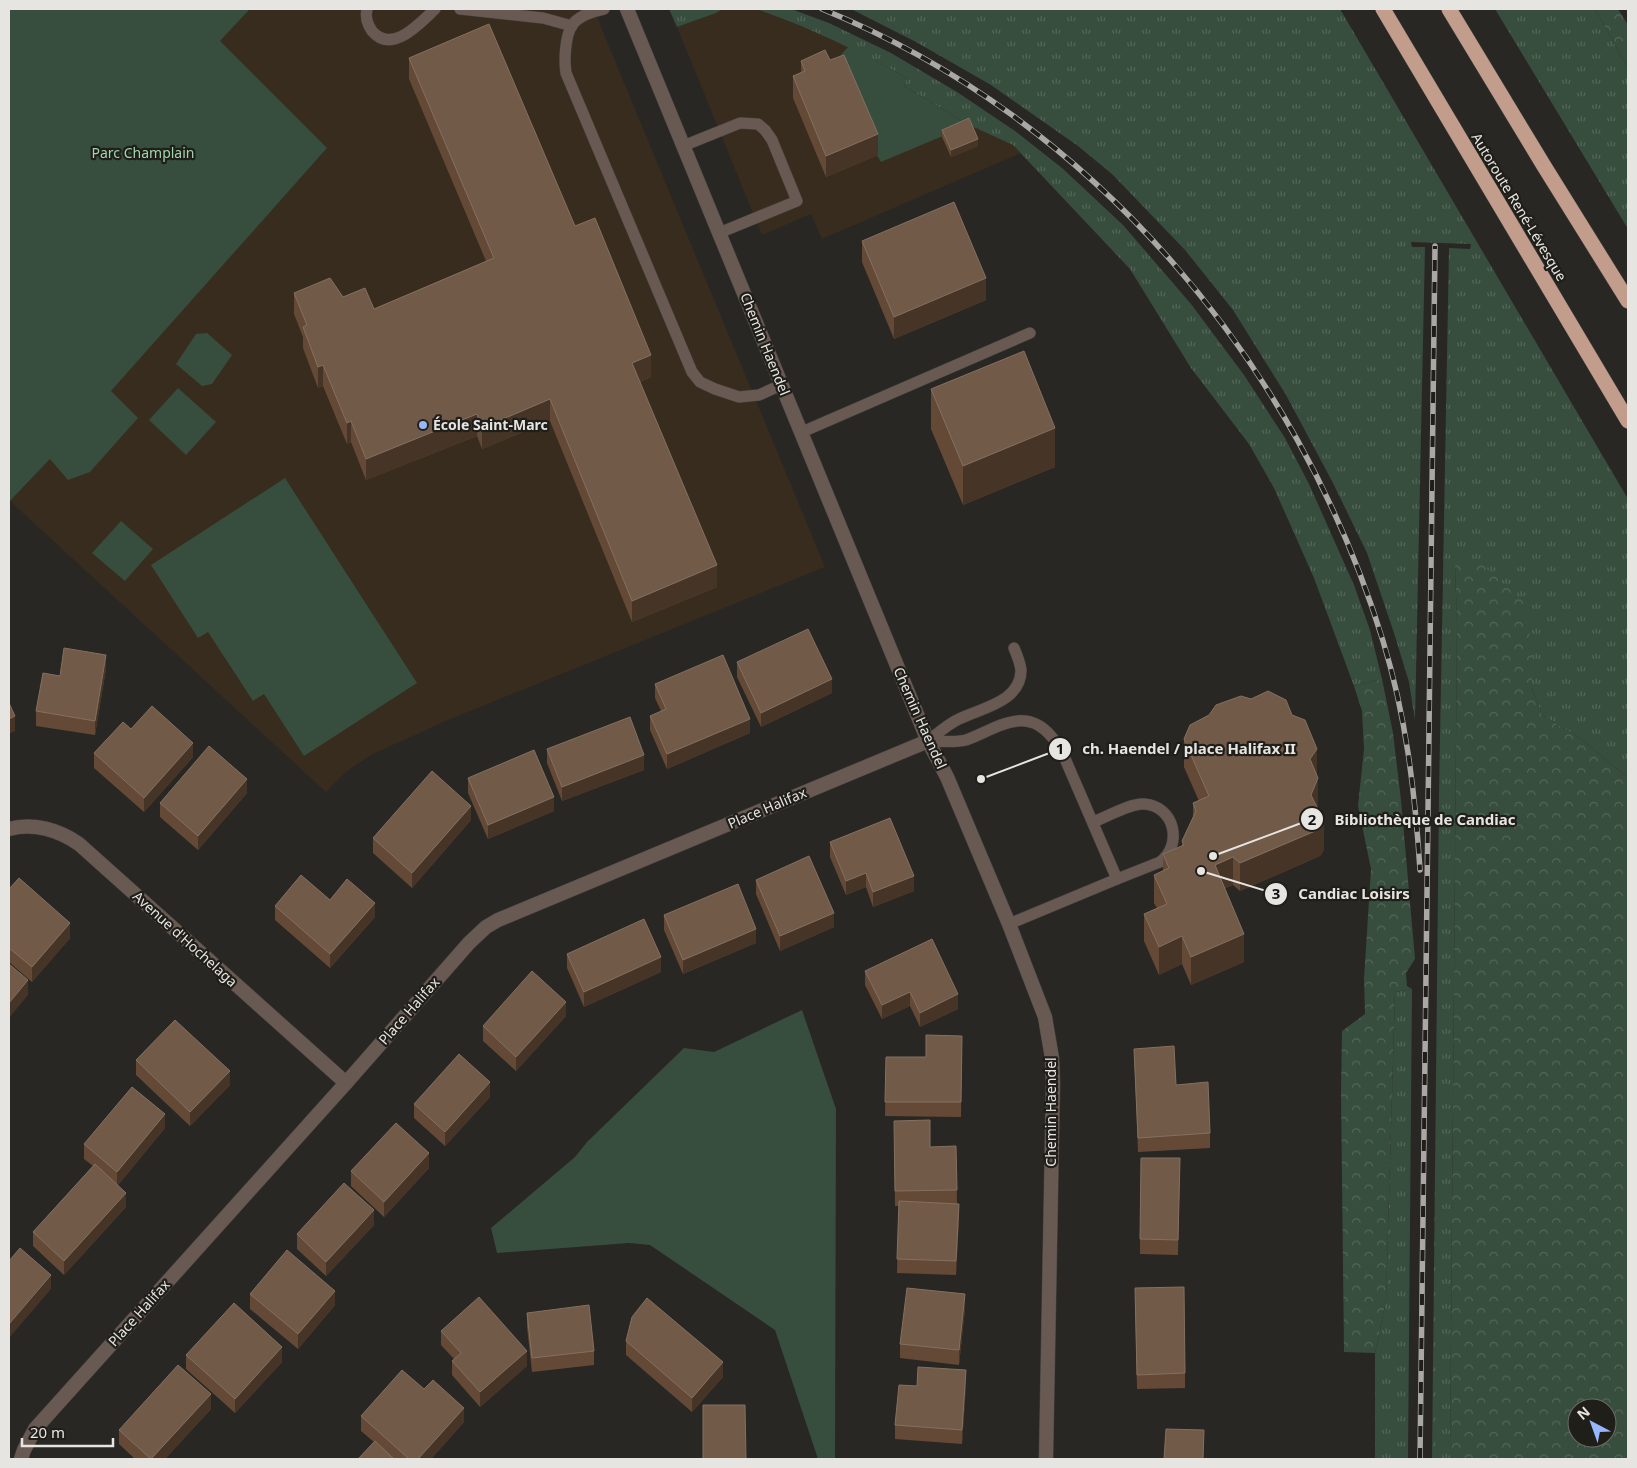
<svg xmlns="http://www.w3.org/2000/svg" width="1637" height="1468" viewBox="0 0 1637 1468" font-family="'Noto Sans',sans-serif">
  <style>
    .education { fill: #382c1e }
    .grass { fill: url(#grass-tufts) }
    .forest { fill: url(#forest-crowns); fill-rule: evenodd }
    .park { fill: #374d3d }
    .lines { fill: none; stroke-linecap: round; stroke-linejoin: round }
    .service-casing { stroke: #43423e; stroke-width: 12 }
    .minor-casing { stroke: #43423e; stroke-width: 15 }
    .motorway-casing { stroke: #43423e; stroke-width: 16 }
    .service { stroke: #685952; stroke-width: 11 }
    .minor { stroke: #685952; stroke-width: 14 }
    .motorway { stroke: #c29d8c; stroke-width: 15 }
    .rail-casing { stroke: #aaa8a5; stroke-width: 5.5 }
    .rail { stroke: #1f1e19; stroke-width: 4; stroke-dasharray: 11; stroke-linecap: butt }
    .wall { fill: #644a36 }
    .shaded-wall { fill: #463527 }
    .building { fill: #725a48; stroke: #847060 }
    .poi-dot { fill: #96b6fd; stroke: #1f1e19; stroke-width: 2 }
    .labels { text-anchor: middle; stroke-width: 4.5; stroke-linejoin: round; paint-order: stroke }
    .park-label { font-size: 14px; fill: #9ed6ae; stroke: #1f1e19 }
    .street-label { font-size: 14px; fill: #e6e5e2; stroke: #1f1e19 }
    .poi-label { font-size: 14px; font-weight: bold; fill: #e6e5e2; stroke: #1f1e19; text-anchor: start }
    .leader { fill: none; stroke: #e6e5e2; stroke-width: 2 }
    .callout-dot { fill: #e6e5e2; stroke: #1f1e19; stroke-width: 2 }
    .mark-label { font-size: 15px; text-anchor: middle; font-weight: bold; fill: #111 }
    .callout-label { font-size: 15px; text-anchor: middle; font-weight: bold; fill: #e6e5e2; stroke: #1f1e19; stroke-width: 4.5; stroke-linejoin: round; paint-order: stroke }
  </style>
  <defs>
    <pattern id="grass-tufts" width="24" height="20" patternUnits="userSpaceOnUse" patternTransform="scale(1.25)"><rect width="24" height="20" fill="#374d3d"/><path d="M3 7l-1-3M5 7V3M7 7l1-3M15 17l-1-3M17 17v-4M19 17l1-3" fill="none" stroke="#546659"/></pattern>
    <pattern id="forest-crowns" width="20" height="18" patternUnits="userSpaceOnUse" patternTransform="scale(1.25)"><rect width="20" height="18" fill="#374d3d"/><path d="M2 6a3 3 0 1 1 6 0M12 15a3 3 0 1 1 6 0" fill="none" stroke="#546659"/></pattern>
  </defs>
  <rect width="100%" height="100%" fill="#292723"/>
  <g class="education">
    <path d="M250,9H595L603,32L825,567L448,720L373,754L348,770L326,792L10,501L50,459L327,148L220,41Z"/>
    <path d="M722,9H756L791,20L849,46L969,125L1013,145L1021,153L822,239L811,214L762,235L677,27L716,13Z"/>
  </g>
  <g class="grass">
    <path d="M669,9H722L716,13L677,27Z"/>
    <path d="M756,9H791L829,23L891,53L957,92L1015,131L1062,168L1123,225L1191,304L1244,375L1285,438L1309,484L1354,585L1370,630L1382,679L1354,686L1314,578L1274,488L1249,444L1191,368L1130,269L1013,145L969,125L904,86L907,78C858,51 809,27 756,9Z"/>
    <path d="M851,9H1340L1628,499V778L1581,739L1542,715L1532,688V649L1455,566L1457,623L1450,1459H1432L1439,793L1449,248L1470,249L1471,244L1411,242L1412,247H1425L1415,720L1409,682L1394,633L1367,553L1333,483L1286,395L1233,310L1185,250L1112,174L1078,146L991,85L916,42Z"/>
    <path d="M1495,9H1595L1628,68V229Z"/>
    <path d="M1412,989L1408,1459H1375V1353L1386,1301L1395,992Z"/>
  </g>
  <g class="forest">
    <path d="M1595,9H1618L1628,25V68Z"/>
    <path d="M1455,565H1483L1525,603L1532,649V688L1542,715L1581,739L1628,778V1459H1450L1457,623ZM1577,1408H1607V1438H1577Z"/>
    <path d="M1382,679L1393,733L1401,800L1415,959L1406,973L1407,986L1412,989L1395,992L1386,1301L1375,1353L1344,1352L1341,1093L1342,1031L1365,1014L1364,979L1371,869L1358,806L1364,749L1362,711L1354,686Z"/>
  </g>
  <g class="park">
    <path d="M9,9H250L220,41L327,148L111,391L138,418L90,472L68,480L50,459L9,502Z"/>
    <path d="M849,46L907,78L904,86L969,125L881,162L825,72Z"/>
    <path d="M207,333L232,355L212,384L202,386L176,364L196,334Z"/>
    <path d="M178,388L216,422L186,455L149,420Z"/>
    <path d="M285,478L417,683L304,756L264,694L253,701L208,632L198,638L151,565Z"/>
    <path d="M121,521L153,549L125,581L92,553Z"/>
    <path d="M802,1010L836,1109L835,1459H818L775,1330L650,1245L629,1243L497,1253L491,1228L575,1157L587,1142L684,1048L714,1052Z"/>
  </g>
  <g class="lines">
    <defs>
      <g id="service">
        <path d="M367,9C365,17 367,24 372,31C392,55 420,23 435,9"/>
        <path d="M460,9L543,18L572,26"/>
        <path d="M604,9C594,11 579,16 572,25C565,37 564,60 566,73L692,372L700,382L715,389L739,397L759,395L781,385"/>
        <path d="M683,146L740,123L758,124L765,130L772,140L797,201L719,233"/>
        <path d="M802,432L1030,333"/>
        <path d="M928,741C939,741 955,743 966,740C978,736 990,729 1001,725C1032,713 1049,728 1063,754L1117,879L1009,924"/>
        <path d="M928,741C937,734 948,724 959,719C981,708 1021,702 1021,670C1020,662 1017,655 1014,648"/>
        <path d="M1093,822C1107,817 1130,803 1144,804C1175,806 1183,845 1160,862L1117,879"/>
      </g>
      <g id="minor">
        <path d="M627,9L928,741L947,777L1009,924L1045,1017L1052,1058L1053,1083L1046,1459"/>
        <path d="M9,829C33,822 59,830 79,844L346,1083"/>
        <path d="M21,1459L24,1450L35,1429L346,1083L469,943L486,927L498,920L928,741"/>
      </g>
      <g id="motorway">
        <path d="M1383,9L1628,421"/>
        <path d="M1449,9L1544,166L1628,301"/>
      </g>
    </defs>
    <use href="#service" class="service-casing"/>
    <use href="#minor" class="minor-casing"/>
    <use href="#motorway" class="motorway-casing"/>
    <use href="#service" class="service"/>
    <use href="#minor" class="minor"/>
    <use href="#motorway" class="motorway"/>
    <defs>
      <g id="rail">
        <path d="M822,9C1093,119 1298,363 1383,641C1406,716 1415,792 1420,870"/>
        <path d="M1420,1459L1435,246"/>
      </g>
    </defs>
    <use href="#rail" class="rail-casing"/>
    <use href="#rail" class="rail"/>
  </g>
  <g class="wall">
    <path d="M409,58L575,226L651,377L640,382L717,587L632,622L550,421L482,449L477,436L366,480L351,442L347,444L323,386L318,388L303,348V337L294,314V293L343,297L374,309L486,261L409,79Z"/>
    <path d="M830,60L878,155L826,177L793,98V76L801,73V61Z"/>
    <path d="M942,130L978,146L951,157L942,137Z"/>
    <path d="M862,241L986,300L894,339L862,262Z"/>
    <path d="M931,389L1055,467L963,505L931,429Z"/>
    <path d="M737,662L832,693L761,727L737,677Z"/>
    <path d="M106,669L95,735L36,726V711L60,676Z"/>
    <path d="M655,684L750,733L667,769L650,730V716L661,711L655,698Z"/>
    <path d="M131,729L193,757L144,812L94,768V753Z"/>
    <path d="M1184,739L1317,776L1318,806L1317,808L1324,850L1320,856L1240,891L1233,885L1225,888L1244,962L1191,985L1182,964L1159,975L1144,941V914L1157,908L1154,903V875L1163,871V854L1182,846V841L1193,818V803L1199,801L1184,767Z"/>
    <path d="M547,749L644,770L562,801L547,763Z"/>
    <path d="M468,778L554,811L488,839L468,793Z"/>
    <path d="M247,793L198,850L160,817V803Z"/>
    <path d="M471,820L412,888L373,853V838Z"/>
    <path d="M830,842L914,891L873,907L866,887L846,895L830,857Z"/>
    <path d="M756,880L834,927L780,951L756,894Z"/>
    <path d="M9,889L70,938L32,982L9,962Z"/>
    <path d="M275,906L375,917L330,968L275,920Z"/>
    <path d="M664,915L756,943L683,974L664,930Z"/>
    <path d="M567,954L661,972L584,1007L567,968Z"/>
    <path d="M865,971L958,1009L920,1027L910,1006L882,1019L865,985Z"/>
    <path d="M566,1016L516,1071L483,1041V1026Z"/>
    <path d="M962,1036L961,1117L885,1116L886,1057H926Z"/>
    <path d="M1134,1049L1176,1085L1210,1133V1148L1138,1152Z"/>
    <path d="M136,1060L230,1085L190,1126L136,1075Z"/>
    <path d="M490,1097L445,1146L414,1118V1104Z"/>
    <path d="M165,1128L118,1185L126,1207L64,1275L33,1246V1232L93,1166L84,1159V1144Z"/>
    <path d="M894,1136L930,1147L956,1146L957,1203L959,1218L956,1275L897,1273L899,1206H895Z"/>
    <path d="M1180,1158L1178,1255L1140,1254V1239Z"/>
    <path d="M429,1168L384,1217L351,1186V1171Z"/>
    <path d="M374,1225L326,1276L297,1249V1234Z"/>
    <path d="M250,1294L335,1305L298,1349L250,1309Z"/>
    <path d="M1135,1302L1185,1373V1388L1137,1389Z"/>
    <path d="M965,1309L959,1365L900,1358V1344Z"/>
    <path d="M527,1313L594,1351V1365L532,1372L527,1327Z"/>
    <path d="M441,1331L527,1366L480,1407L452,1375V1361L454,1359L441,1345Z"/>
    <path d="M626,1341L723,1377L692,1412L626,1355Z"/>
    <path d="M186,1355L282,1362L235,1413L186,1369Z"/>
    <path d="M966,1385L962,1444L895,1439V1425L917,1386Z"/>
    <path d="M424,1389L464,1422L431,1459H358L374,1442L361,1431V1416Z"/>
    <path d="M211,1409L165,1459H135L119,1444V1430Z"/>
  </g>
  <g class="shaded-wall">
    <path d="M878,134V155L826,177V156Z"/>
    <path d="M978,139V146L951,157V150Z"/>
    <path d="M986,278V300L894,339V317Z"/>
    <path d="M651,355V377L632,385V363Z"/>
    <path d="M323,365V386L318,388V367Z"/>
    <path d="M550,399V421L482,449V428Z"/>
    <path d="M477,414V436L366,480V459Z"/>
    <path d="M351,421V442L347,444V423Z"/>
    <path d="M1055,428V467L963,505V466Z"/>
    <path d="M717,565V587L632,622V601Z"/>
    <path d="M106,655V669L95,735V721Z"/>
    <path d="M832,679V693L761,727V713Z"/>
    <path d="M15,716V731L9,734V719Z"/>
    <path d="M750,719V733L667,769V754Z"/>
    <path d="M193,743V757L144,812V798Z"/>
    <path d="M1317,749V777L1310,759Z"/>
    <path d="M644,755V770L562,801V787Z"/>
    <path d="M1318,778V806L1311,823V795Z"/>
    <path d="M247,779V793L198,850V836Z"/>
    <path d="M554,797V811L488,839V825Z"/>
    <path d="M471,806V820L412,888V873Z"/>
    <path d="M1324,822V850L1320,856L1240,891V863Z"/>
    <path d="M1233,857V885L1215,893V865Z"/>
    <path d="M866,873V887L846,895V881Z"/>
    <path d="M914,876V891L873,907V892Z"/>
    <path d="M375,903V917L330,968V954Z"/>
    <path d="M834,913V927L780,951V936Z"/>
    <path d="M70,923V938L32,982V967Z"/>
    <path d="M756,929V943L683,974V960Z"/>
    <path d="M1244,934V962L1191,985V957Z"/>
    <path d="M1182,936V964L1159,975V947Z"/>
    <path d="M661,957V972L584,1007V992Z"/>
    <path d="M28,980V995L9,1018V1003Z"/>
    <path d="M910,992V1006L882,1019V1005Z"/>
    <path d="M958,994V1009L920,1027V1013Z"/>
    <path d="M566,1002V1016L516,1071V1057Z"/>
    <path d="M230,1071V1085L190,1126V1112Z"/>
    <path d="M490,1082V1097L445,1146V1132Z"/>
    <path d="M165,1114V1128L117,1186V1172Z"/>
    <path d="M429,1153V1168L384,1217V1202Z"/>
    <path d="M126,1193V1207L64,1275V1261Z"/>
    <path d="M959,1204V1218L956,1275V1261Z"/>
    <path d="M374,1210V1225L326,1276V1262Z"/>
    <path d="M51,1275V1289L9,1338V1324Z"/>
    <path d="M335,1291V1305L298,1349V1334Z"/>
    <path d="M965,1294V1309L959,1365V1350Z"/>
    <path d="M282,1347V1362L235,1413V1399Z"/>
    <path d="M527,1351V1366L480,1407V1392Z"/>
    <path d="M723,1362V1377L692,1412V1398Z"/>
    <path d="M966,1370V1385L962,1444V1430Z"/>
    <path d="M211,1394V1409L165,1459H151Z"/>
    <path d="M464,1408V1422L431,1459H418Z"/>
  </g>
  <g class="building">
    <path d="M489,24L575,226L595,218L651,355L632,363L717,565L632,601L550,399L482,428L477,414L366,459L351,421L347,423L323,365L318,367L303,327L307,325L294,293L330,278L343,297L365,288L374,309L494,258L409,58Z"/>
    <path d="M825,50L830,60L844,55L878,134L826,156L793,76L805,71L801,61Z"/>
    <path d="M969,118L978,139L951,150L942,130Z"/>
    <path d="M954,202L986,278L894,317L862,241Z"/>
    <path d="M1024,351L1055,428L963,466L931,389Z"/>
    <path d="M808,629L832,679L761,713L737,662Z"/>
    <path d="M64,648L106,655L95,721L36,711L43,673L60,676Z"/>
    <path d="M723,655L750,719L667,754L650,716L666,709L655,684Z"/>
    <path d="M1268,691L1286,700L1292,715L1305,720L1317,749L1310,759L1318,778L1311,795L1324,822L1320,829L1240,863L1233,857L1215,865L1244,934L1191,957L1182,936L1159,947L1144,914L1167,904L1154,875L1169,868L1163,854L1184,845L1182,841L1196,811L1193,803L1209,796L1184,739L1190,725L1209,715L1216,705L1241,696L1251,699Z"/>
    <path d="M9,703L15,716L9,719Z"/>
    <path d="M152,706L193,743L144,798L94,753L123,722L131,729Z"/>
    <path d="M630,717L644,755L562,787L547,749Z"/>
    <path d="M209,746L247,779L198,836L160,803Z"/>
    <path d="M534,750L554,797L488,825L468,778Z"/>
    <path d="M432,771L471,806L412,873L373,838Z"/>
    <path d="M890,818L914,876L873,892L866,873L846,881L830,842Z"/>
    <path d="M809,856L834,913L780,936L756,880Z"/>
    <path d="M301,875L330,900L347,879L375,903L330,954L275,906Z"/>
    <path d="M19,878L70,923L32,967L9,948V889Z"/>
    <path d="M738,884L756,929L683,960L664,915Z"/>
    <path d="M644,919L661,957L584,992L567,954Z"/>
    <path d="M932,939L958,994L920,1013L910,992L882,1005L865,971Z"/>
    <path d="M9,964L28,980L9,1003Z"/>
    <path d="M532,971L566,1002L516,1057L483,1026Z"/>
    <path d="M175,1020L230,1071L190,1112L136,1060Z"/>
    <path d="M926,1035L962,1036L961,1102H885L886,1057H926Z"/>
    <path d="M1174,1046L1176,1085L1208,1082L1210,1133L1138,1138L1134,1049Z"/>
    <path d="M459,1054L490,1082L445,1132L414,1104Z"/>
    <path d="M132,1087L165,1114L117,1172L84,1144Z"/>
    <path d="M930,1120V1147L956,1146L957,1190L895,1191L894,1121Z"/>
    <path d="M396,1123L429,1153L384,1202L351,1171Z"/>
    <path d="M1141,1158H1180L1178,1240L1140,1239Z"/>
    <path d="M95,1164L126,1193L64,1261L33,1232Z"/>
    <path d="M344,1183L374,1210L326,1262L297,1234Z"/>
    <path d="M899,1201L959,1204L956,1261L897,1259Z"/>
    <path d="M20,1248L51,1275L9,1324V1261Z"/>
    <path d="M287,1250L335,1291L298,1334L250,1294Z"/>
    <path d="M1184,1287L1185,1373L1137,1375L1135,1288Z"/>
    <path d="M907,1288L965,1294L959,1350L900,1344Z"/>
    <path d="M479,1297L527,1351L480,1392L452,1361L461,1353L441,1331Z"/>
    <path d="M647,1298L723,1362L692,1398L626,1341L632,1317Z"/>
    <path d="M234,1303L282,1347L235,1399L186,1355Z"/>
    <path d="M589,1305L594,1351L532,1358L527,1313Z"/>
    <path d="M178,1365L211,1394L151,1459L119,1430Z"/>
    <path d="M918,1367L966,1370L962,1430L895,1425L899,1385L917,1386Z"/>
    <path d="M402,1370L424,1389L433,1380L464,1408L418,1459H409L361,1416Z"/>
    <path d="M703,1405H745L746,1459H703Z"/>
    <path d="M1166,1429L1204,1430L1203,1459H1164Z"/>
    <path d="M375,1441L394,1459H358Z"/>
  </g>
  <circle class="poi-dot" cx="423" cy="425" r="5"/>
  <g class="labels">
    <g class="park-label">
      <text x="143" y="158">Parc Champlain</text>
    </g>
    <g class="street-label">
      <text transform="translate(1519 207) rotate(59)" y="5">Autoroute René-Lévesque</text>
      <text transform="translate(765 344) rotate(68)" y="5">Chemin Haendel</text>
      <text transform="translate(920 718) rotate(66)" y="5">Chemin Haendel</text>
      <text transform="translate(767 808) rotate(-23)" y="5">Place Halifax</text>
      <text transform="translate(185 939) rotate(42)" y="5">Avenue d'Hochelaga</text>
      <text transform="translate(409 1011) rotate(-49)" y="5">Place Halifax</text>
      <text transform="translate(1051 1112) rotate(-90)" y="5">Chemin Haendel</text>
      <text transform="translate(139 1313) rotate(-48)" y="5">Place Halifax</text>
    </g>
    <g class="poi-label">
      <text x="433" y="430">École Saint-Marc</text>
    </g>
  </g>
  <path class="leader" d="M981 779L1060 749M1213 856L1312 819M1201 871L1276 894"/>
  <g class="callout-dot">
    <circle cx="981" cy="779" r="5"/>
    <circle cx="1213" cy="856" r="5"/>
    <circle cx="1201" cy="871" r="5"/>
    <circle cx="1060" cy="749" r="12"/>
    <circle cx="1312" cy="819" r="12"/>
    <circle cx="1276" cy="894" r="12"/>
  </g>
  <g class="mark-label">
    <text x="1060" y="754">1</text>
    <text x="1312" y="825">2</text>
    <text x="1276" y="899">3</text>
  </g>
  <g class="callout-label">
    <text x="1189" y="754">ch. Haendel / place Halifax II</text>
    <text x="1425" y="825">Bibliothèque de Candiac</text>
    <text x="1354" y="899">Candiac Loisirs</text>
  </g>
  <rect width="1637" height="1468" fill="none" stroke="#e6e5e2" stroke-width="20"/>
  <g transform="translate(1592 1423) rotate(319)"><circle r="24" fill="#1f1e19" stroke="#6f6e69"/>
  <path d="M0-4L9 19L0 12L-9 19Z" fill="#96b6fd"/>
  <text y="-8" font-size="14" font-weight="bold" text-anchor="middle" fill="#e6e5e2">N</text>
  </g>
  <path d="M22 1438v8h91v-8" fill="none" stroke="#e6e5e2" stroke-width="2.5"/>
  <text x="30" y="1438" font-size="15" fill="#e6e5e2" stroke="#1f1e19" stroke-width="4" paint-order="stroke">20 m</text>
</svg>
